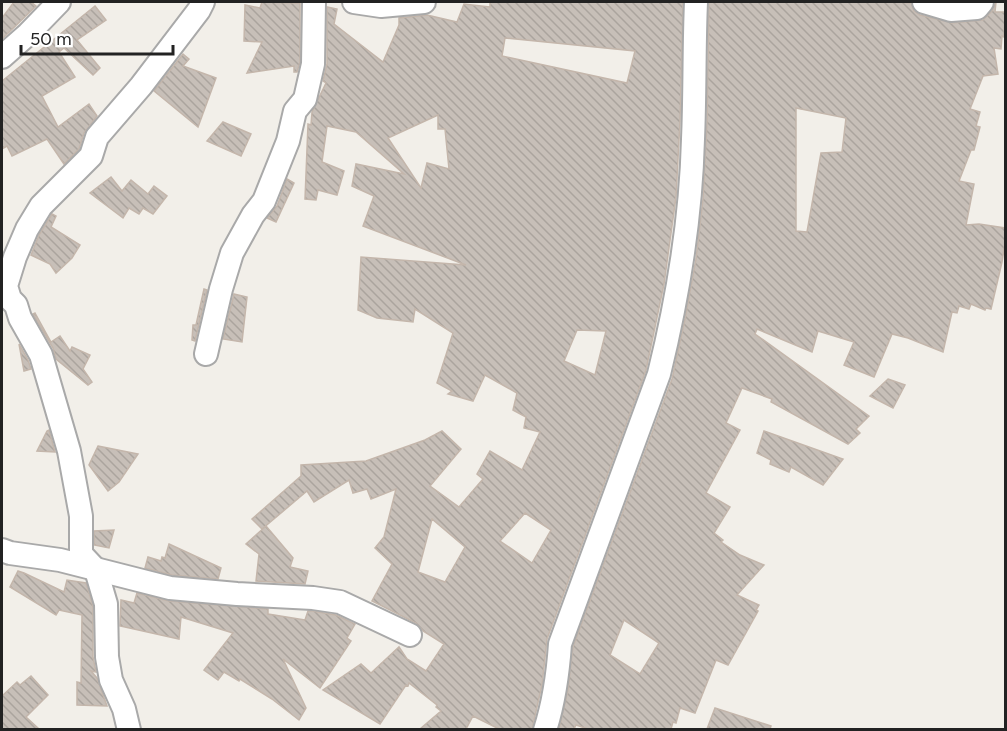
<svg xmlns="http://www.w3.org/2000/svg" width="1007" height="731" viewBox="0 0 1007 731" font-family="Figtree,sans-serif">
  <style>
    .building { fill: url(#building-back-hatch); stroke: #c4b6ab; stroke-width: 1.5; fill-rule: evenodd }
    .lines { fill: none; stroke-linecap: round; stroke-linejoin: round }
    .street-casing { stroke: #a9a9a9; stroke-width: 26 }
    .street { stroke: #fff; stroke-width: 22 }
  </style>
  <defs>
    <pattern id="building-back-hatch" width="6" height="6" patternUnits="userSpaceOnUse" patternTransform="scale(1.5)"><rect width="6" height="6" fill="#c7bfb8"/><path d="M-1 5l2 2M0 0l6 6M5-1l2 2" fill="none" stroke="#aba49e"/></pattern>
  </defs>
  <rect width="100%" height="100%" fill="#f2efe9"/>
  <g class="building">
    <path d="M14,2H31L36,6L2,39V18Z"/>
    <path d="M262,2L300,3V62L297,72H294V66L247,73L262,42L244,41L245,5L260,8Z"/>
    <path d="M490,2H683L680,121L676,197L664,284L646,370L547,639L542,685L532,729H499L473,716L466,729H420L441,711L436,707L437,705L409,683L408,686L406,685L380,724L323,690L361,664L371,673L399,647L407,659L426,671L444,644L423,631L416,623L372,601L392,564L375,548L384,537L396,489L371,499L367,489L353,493L349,480L314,502L307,491L262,529L252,519L301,476V465L366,461L425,440L442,431L461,449L430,486L459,507L483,479L477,474L490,451L522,470L540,432L524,428L526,417L513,410L517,393L485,375L473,401L448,394L452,391L437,383L453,333L415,309L413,322L377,318L358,310L361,257L466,265L363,226L374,196L352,186L356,164L404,174L356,132L327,126L322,162L344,171L337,195L318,190L316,200L305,199L308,124L311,125L312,112L326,83L323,81L327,64V7L337,9L334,24L383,62L399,25V18L427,15L457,22L464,4L490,7ZM505,38L635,51L627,83L502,56ZM438,115V129H445L449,169L427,163L421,188L388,138ZM577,330L606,331L595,375L564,361ZM525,513L551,530L532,563L500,541ZM432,519L465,547L445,582L418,572Z"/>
    <path d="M709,2H899L911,3L914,11L920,15L952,23L983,20L992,11L996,2L995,12H1005L1004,37L1002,36L1001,49L994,48L998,74L983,76L970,109L980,112L976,126L980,127L974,150H971L959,181L974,184L966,225L979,224L1005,228V243L1002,262L991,309L986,308L985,310L971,304L969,309L959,306L957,313L952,312L943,352L908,338L892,334L874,377L844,365L854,342L818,331L812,352L757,329L755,334L869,416L856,429L860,433L848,444L771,402L772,399L742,388L726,423L740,430L706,493L730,507L714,533L723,540L721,542L740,555L764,565L737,595L759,605L756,610L758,611L728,665L716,660L695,713L680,708L676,723L673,722L671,729H588L576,725L574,729H559L568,690L573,647L672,379L685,319L696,259L703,199L707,122ZM796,108L846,118L842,152L821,153L807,232L796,231ZM624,620L659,643L640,674L610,655Z"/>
    <path d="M95,6L106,20L77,40L100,68L93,75L64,48L59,52L75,77L42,96L58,127L89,104L97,116L84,133L79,149L64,164L47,139L12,156L7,146L2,149V81Z"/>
    <path d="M183,54L189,59L183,66L216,78L198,127L154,91Z"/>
    <path d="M223,122L251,134L241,156L207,141Z"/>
    <path d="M111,177L122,191L131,180L148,194L154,186L167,196L153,214L143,208L139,214L129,208L123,218L90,193Z"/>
    <path d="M287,179L294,183L276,222L267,218L277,206Z"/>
    <path d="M52,214L56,216L51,227L80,245L72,258L56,273L50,264L31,255L39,235Z"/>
    <path d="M204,289L207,290L195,341L192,340L193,325H196Z"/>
    <path d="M234,294L247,297L242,342L223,339Z"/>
    <path d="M35,313L51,342L60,336L70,351L72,347L90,355L83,369L92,382L88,385L56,359L53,348L33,314Z"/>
    <path d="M19,344L28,360L31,369L24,371Z"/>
    <path d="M888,379L905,385L893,408L870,396Z"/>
    <path d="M49,430L55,452L37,451L47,431Z"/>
    <path d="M764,431L843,459L823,485L791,467L789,472L770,464L771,460L757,453Z"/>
    <path d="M98,446L138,454L119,482L108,491L89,465Z"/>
    <path d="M266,526L293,558L290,567L308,571L305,584L256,581L259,554L246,544Z"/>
    <path d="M114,530L109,548L94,545V531Z"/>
    <path d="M169,544L221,568L218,579L172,575L145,568L148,557L161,561L162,557L165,558Z"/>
    <path d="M18,571L24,573L64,592L67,580L86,583L93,606V657L96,672L91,671L97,678L107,706L77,705V682L81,683L82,615L59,610L56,615L10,587Z"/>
    <path d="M137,593L169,601L268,609V614L305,620L308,611H312L336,615L355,624L347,638L351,641L320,688L283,659L306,708L299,720L272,699L240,679L239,681L224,672L218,680L204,670L233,633L181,617L179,639L120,626L121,600L134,603Z"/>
    <path d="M31,676L48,695L26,717L39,729H2V696L17,682L20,685Z"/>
    <path d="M715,708L771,726L770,729H707Z"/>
  </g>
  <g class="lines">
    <defs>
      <g id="street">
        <path d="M354,2L381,6L424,2"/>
        <path d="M924,2L951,10L977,8L982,2"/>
        <path d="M2,57L28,34L59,2"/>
        <path d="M206,354L221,289L232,253L253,215L264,201L288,141L295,111L305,99L313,64L314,2"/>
        <path d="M2,550L10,553L60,560L170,588L237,594L313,598L340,602L410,635"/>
        <path d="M129,730L124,709L111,680L107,657L106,604L96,570L81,554V516L69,451L41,355L20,318L16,305L10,299L6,286L15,257L27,229L41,206L91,156L97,137L141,86L199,10L203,2"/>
        <path d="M545,730C554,702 558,673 560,644L659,374C678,297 691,218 693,139C695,93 694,47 696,2"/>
      </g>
    </defs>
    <use href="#street" class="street-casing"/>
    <use href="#street" class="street"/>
  </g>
  <rect width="1007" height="731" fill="none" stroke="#222222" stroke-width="6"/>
  <path d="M21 45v9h152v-9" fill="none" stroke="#222222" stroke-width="3"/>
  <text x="30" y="45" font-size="18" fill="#222222" stroke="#ffffff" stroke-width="4.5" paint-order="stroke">50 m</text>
</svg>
